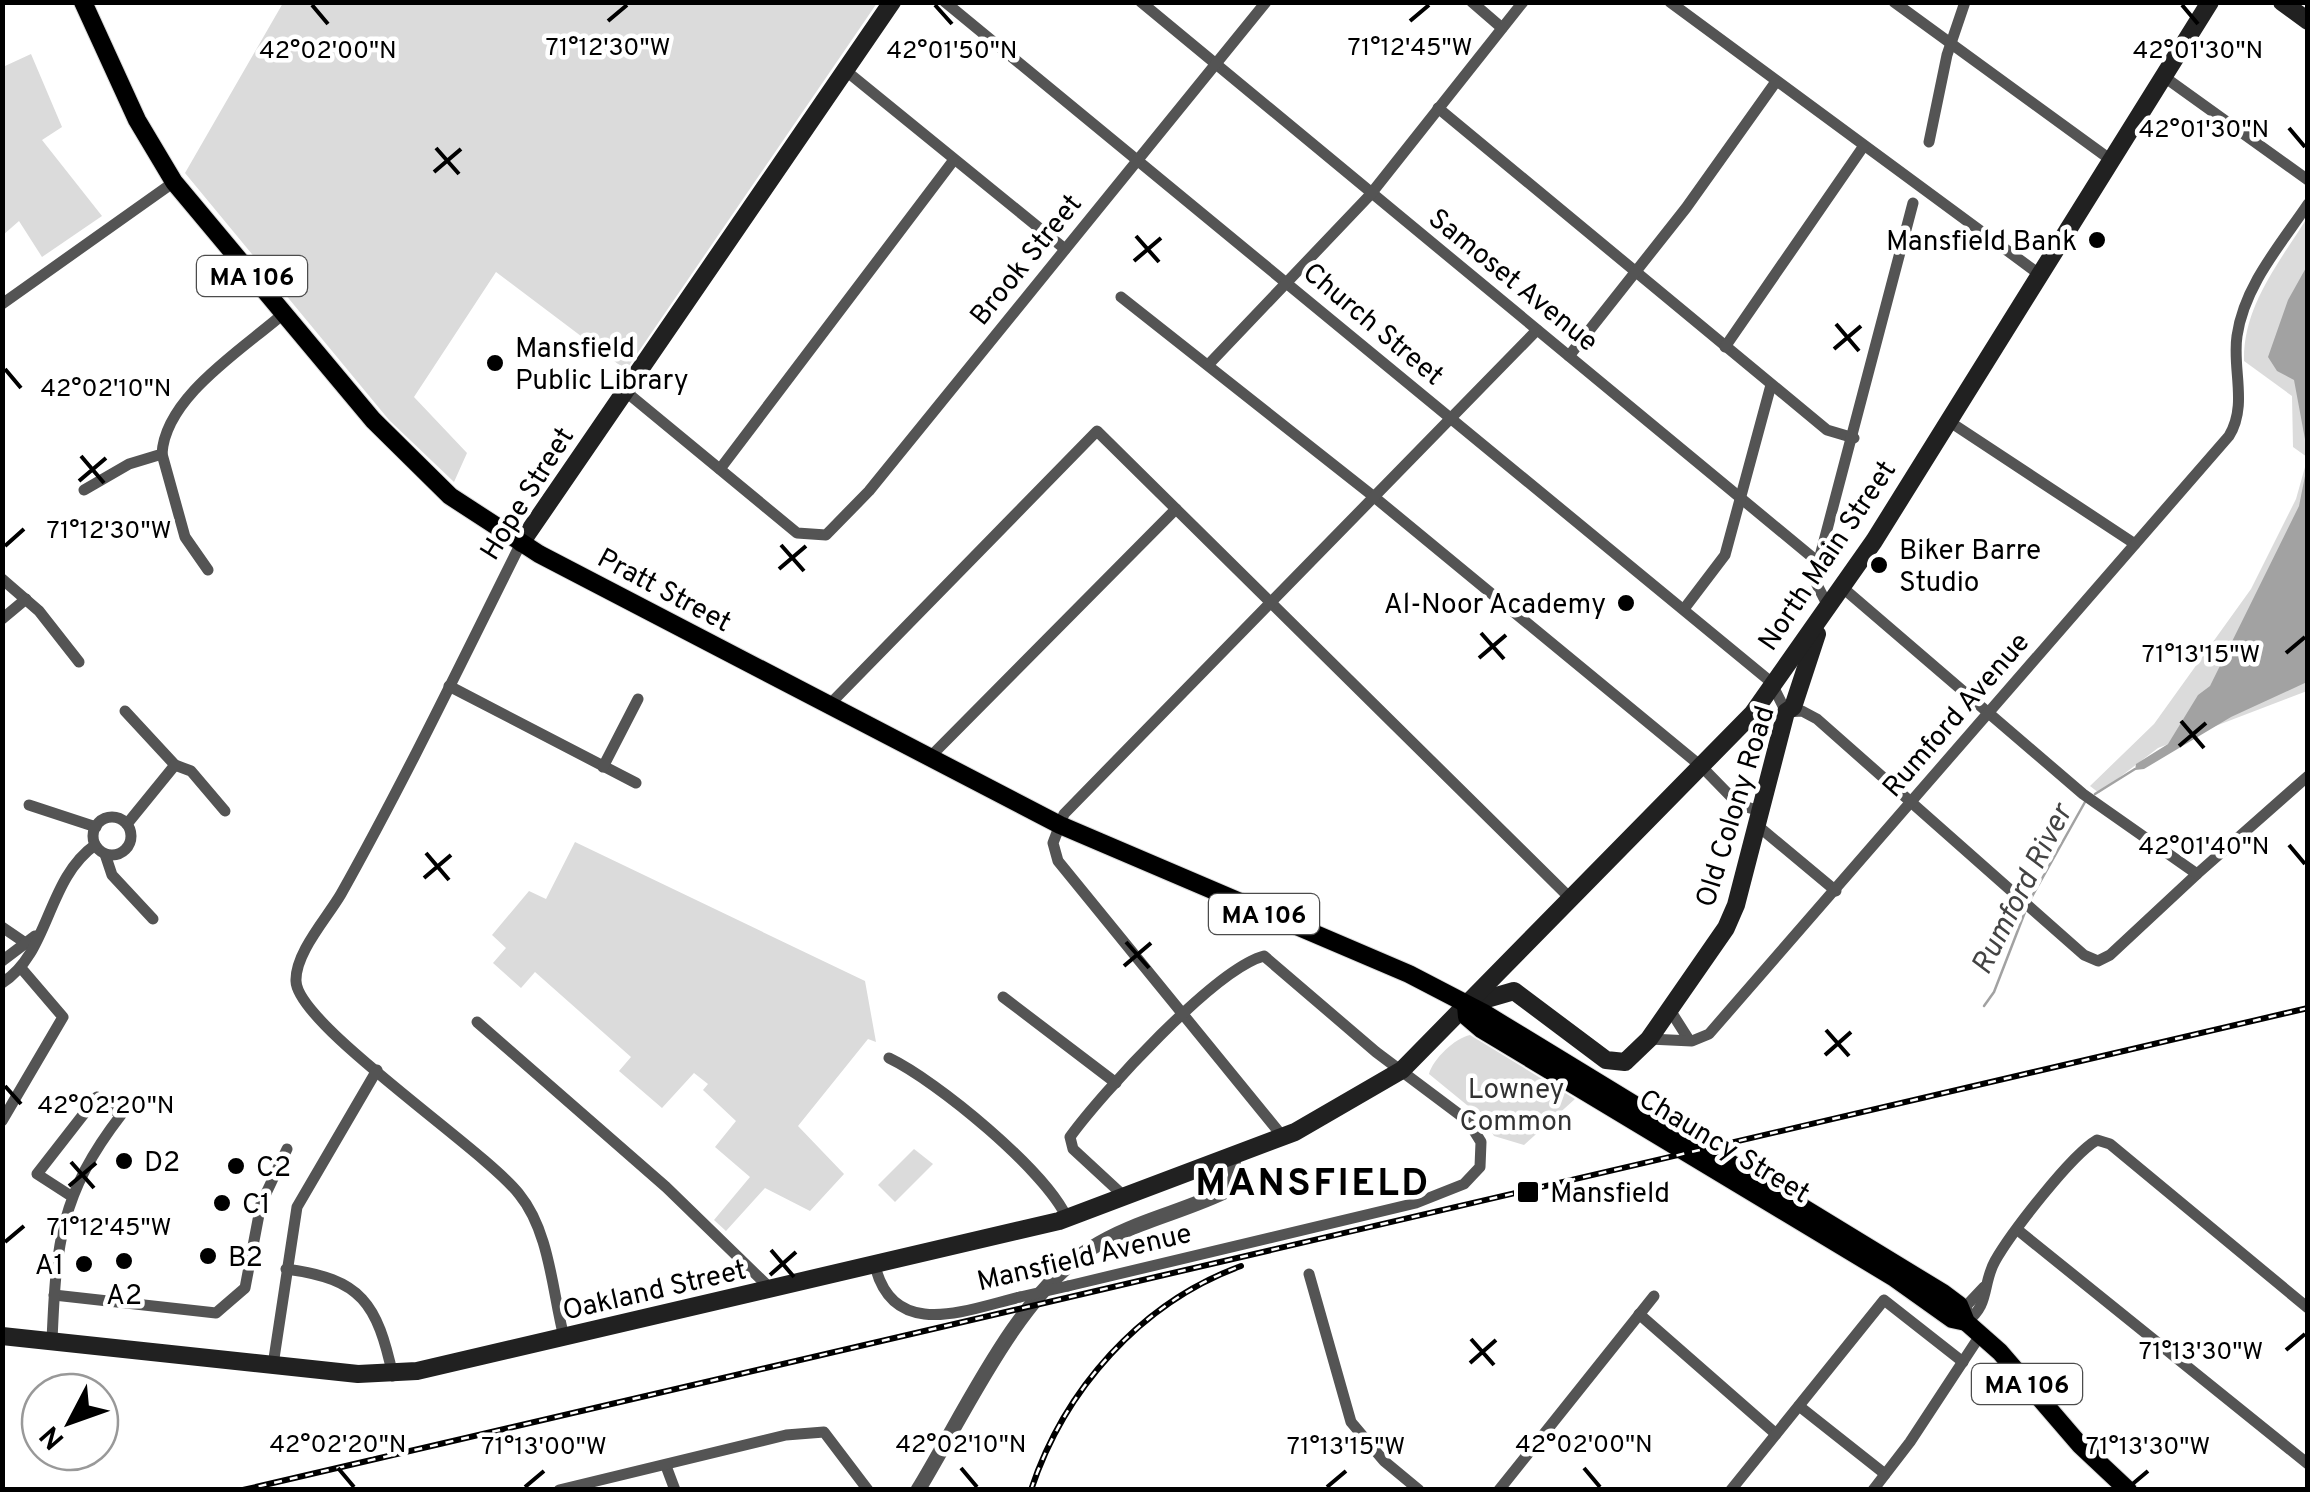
<svg xmlns="http://www.w3.org/2000/svg" width="2310" height="1492" viewBox="0 0 2310 1492" font-family="Overpass,sans-serif">
  <style>
    .green { fill: #dbdbdb }
    .water { fill: #a2a2a2 }
    .lines { fill: none; stroke-linecap: round; stroke-linejoin: round }
    .stream { stroke: #a2a2a2; stroke-width: 2.5 }
    .primary-casing { stroke: #dbdbdb; stroke-width: 20 }
    .minor { stroke: #545454; stroke-width: 11 }
    .tertiary { stroke: #545454; stroke-width: 15 }
    .secondary { stroke: #212121; stroke-width: 18 }
    .primary { stroke: #000; stroke-width: 18 }
    .rail-casing { stroke: #000; stroke-width: 6 }
    .rail { stroke: #fff; stroke-width: 2.5; stroke-dasharray: 8; stroke-linecap: butt }
    .minor-bridge { stroke: #545454; stroke-width: 11 }
    .ticks { fill: none; stroke: #000; stroke-width: 4 }
    .poi-dot { fill: #000; stroke: #fff; stroke-width: 4 }
    .labels { text-anchor: middle; stroke-width: 9; stroke-linejoin: round; paint-order: stroke }
    .shield { fill: #fff; stroke: #4c4c4c; stroke-width: 2.5 }
    .shield-label { font-size: 25px; font-weight: bold; fill: #000 }
    .poi-label { font-size: 28px; fill: #000; stroke: #fff; text-anchor: start }
    .street-label { font-size: 28px; fill: #000; stroke: #fff }
    .park-label { font-size: 28px; fill: #323232; stroke: #fff }
    .water-label { font-size: 30px; font-style: italic; fill: #434343; stroke: #fff }
    .district-label { font-size: 38px; font-weight: bold; letter-spacing: 2.5px; fill: #000; stroke: #fff }
    .ticks-label { font-size: 25px; text-anchor: middle; fill: #000; stroke: #fff; stroke-width: 9; stroke-linejoin: round; paint-order: stroke }
  </style>
  <rect width="100%" height="100%" fill="#fff"/>
  <g class="green">
    <path d="M283,3V2L877,3L626,370L496,272L414,397L467,453L454,482L389,420L185,173Z"/>
    <path d="M31,54L62,127L42,140L102,216L42,257L19,221L3,235V63L5,66Z"/>
    <path d="M2307,218V457L2293,447L2292,396L2244,361C2243,306 2279,263 2307,218Z"/>
    <path d="M2307,460V691L2158,748L2099,793L2090,786L2154,724L2251,589L2296,499Z"/>
    <path d="M575,842L865,981L876,1042L868,1039L798,1126L844,1174L810,1211L765,1188L726,1231L714,1220L750,1177L715,1147L736,1121L703,1090L708,1084L694,1073L662,1108L619,1071L631,1057L535,972L521,988L493,963L506,948L492,935L529,891L546,899Z"/>
    <path d="M1470,1035L1475,1038L1575,1099L1524,1145L1494,1136L1484,1119L1429,1074C1433,1059 1455,1038 1470,1035Z"/>
    <path d="M914,1149L933,1164L895,1202L878,1185Z"/>
  </g>
  <g class="water">
    <path d="M2307,266V450L2294,380L2277,371L2268,357L2288,300Z"/>
    <path d="M2307,466V682L2231,717L2144,769L2135,770L2136,764L2168,744L2198,695L2210,686L2299,506Z"/>
  </g>
  <g class="lines">
    <g class="stream">
      <path d="M2095,794L2135,769"/>
      <path d="M2030,900L2085,802"/>
      <path d="M1984,1006L1994,992L2025,912"/>
    </g>
    <defs>
      <g id="primary">
        <path d="M83,2L137,120L174,182L373,420L450,496L539,554L1060,825L1409,974L1484,1013L1943,1293L1959,1305L1966,1322L2000,1352L2080,1445L2128,1490"/>
        <path d="M1466,1006L1467,1017L1481,1029L1893,1277L1952,1319L1966,1322"/>
      </g>
    </defs>
    <use href="#primary" class="primary-casing"/>
    <g class="minor">
      <path d="M945,2L1771,682L1786,712L1802,711L1817,719L2084,955L2098,961L2110,955L2197,874"/>
      <path d="M1141,2L1818,562"/>
      <path d="M1472,2L1502,28"/>
      <path d="M1670,2L2039,274"/>
      <path d="M1894,2L2111,160"/>
      <path d="M845,70L1065,249"/>
      <path d="M2163,76L2308,180"/>
      <path d="M1438,108L1827,430L1854,438"/>
      <path d="M1929,142L1947,55L1965,2"/>
      <path d="M1121,297L1373,496L1702,767L1739,805L1761,811"/>
      <path d="M2,304L174,182"/>
      <path d="M1725,347L1863,147"/>
      <path d="M1569,356L1686,208L1775,83"/>
      <path d="M1209,364L1370,195L1523,2"/>
      <path d="M625,391L797,533L826,535L869,491L1266,2"/>
      <path d="M1947,420L2135,544"/>
      <path d="M162,454L185,537L208,570"/>
      <path d="M720,469L953,161"/>
      <path d="M84,490L129,464L162,454C165,397 243,349 283,314"/>
      <path d="M521,543C462,661 405,780 341,894C327,918 295,953 296,981C297,1025 484,1149 519,1194C550,1232 552,1291 564,1337"/>
      <path d="M2,579L39,611L79,662"/>
      <path d="M1843,588L2083,794L2197,874L2308,776"/>
      <path d="M1829,608L1814,579L1913,203"/>
      <path d="M1684,609L1725,555L1771,385"/>
      <path d="M2,619L26,599"/>
      <path d="M449,686L636,783"/>
      <path d="M830,704L1097,431L1570,898"/>
      <path d="M125,711L175,765L191,771L225,811"/>
      <path d="M930,757L1176,509"/>
      <path d="M603,767L638,699"/>
      <path d="M29,805L96,827"/>
      <circle cx="112" cy="836" r="19"/>
      <path d="M127,824L175,765"/>
      <path d="M1758,826L1836,891"/>
      <path d="M105,854L112,875L153,919"/>
      <path d="M2,927L24,942"/>
      <path d="M2,961L35,936"/>
      <path d="M2,983C50,953 46,880 95,845"/>
      <path d="M1003,997L1116,1083"/>
      <path d="M1670,1010L1689,1040"/>
      <path d="M477,1022L666,1187L772,1290"/>
      <path d="M1649,1039L1692,1041L1709,1034L2229,436C2248,405 2232,369 2237,336C2244,286 2281,244 2308,204"/>
      <path d="M889,1058C937,1081 1045,1170 1067,1218"/>
      <path d="M2,1121L63,1017L21,968"/>
      <path d="M1283,1137L1058,861L1053,843L1064,814L1537,330"/>
      <path d="M2019,1231L2308,1464"/>
      <path d="M875,1266C894,1341 966,1310 1020,1297"/>
      <path d="M286,1269C362,1279 377,1303 393,1376"/>
      <path d="M1309,1274L1351,1422L1384,1461L1419,1490"/>
      <path d="M1068,1286L1416,1203L1464,1184L1480,1167L1481,1142L1468,1121L1376,1052L1264,956C1215,969 1101,1094 1070,1137L1073,1149L1126,1198"/>
      <path d="M54,1295L216,1313L245,1288L261,1204L287,1149"/>
      <path d="M1639,1314L1776,1434"/>
      <path d="M1966,1316L1967,1305L1984,1287"/>
      <path d="M1966,1322C1990,1306 1982,1284 1995,1261C2011,1233 2071,1155 2097,1140L2110,1144L2308,1308"/>
      <path d="M52,1341C56,1244 60,1194 121,1115L97,1097L37,1174L71,1196"/>
      <path d="M273,1365L297,1207L377,1070"/>
      <path d="M1799,1406L1885,1474"/>
      <path d="M666,1466L675,1490"/>
      <path d="M559,1490L786,1435L824,1432L868,1490"/>
      <path d="M1499,1490L1654,1296"/>
      <path d="M1731,1490L1884,1300L1963,1362"/>
      <path d="M1873,1490L1910,1442L1981,1334"/>
    </g>
    <path class="tertiary" d="M918,1490C964,1415 1016,1297 1090,1249C1133,1221 1185,1212 1230,1189L1236,1176L1232,1157"/>
    <g class="secondary">
      <path d="M2282,2L2308,21"/>
      <path d="M521,543L892,2"/>
      <path d="M1476,1002L1514,991L1606,1060L1625,1062L1649,1039L1726,928L1736,905L1786,712L1793,707L1817,634"/>
      <path d="M2,1336L358,1374L417,1371L1059,1221L1295,1132L1402,1070L1753,713L1874,541L2210,2"/>
    </g>
    <use href="#primary" class="primary"/>
    <defs>
      <g id="rail">
        <path d="M243,1490L2308,1008"/>
        <path d="M1031,1490C1064,1390 1140,1303 1241,1266"/>
      </g>
    </defs>
    <use href="#rail" class="rail-casing"/>
    <use href="#rail" class="rail"/>
    <path class="minor-bridge" d="M1020,1297L1068,1286"/>
  </g>
  <path class="ticks" d="M312,5L328,24M935,5L952,24M2182,5L2198,24M608,21L627,5M1410,21L1429,5M2289,128L2305,147M436,148L459,174M434,172L461,149M1136,236L1159,262M1134,261L1161,238M1836,324L1859,351M1834,349L1861,326M5,369L21,388M81,456L104,483M79,481L106,458M781,545L804,571M5,546L24,529M779,569L806,546M1481,633L1504,659M2286,653L2305,637M1479,658L1506,635M2181,721L2204,748M2179,746L2206,723M2289,845L2305,864M426,853L449,880M424,878L451,855M1126,942L1149,968M1124,966L1151,943M1826,1030L1849,1056M1825,1055L1851,1032M5,1086L21,1104M71,1162L94,1188M69,1186L96,1163M5,1242L24,1226M771,1250L794,1277M770,1275L796,1252M1471,1339L1494,1365M2286,1350L2305,1334M1470,1363L1496,1340M338,1468L354,1487M961,1468L977,1487M1584,1468L1600,1487M525,1487L544,1471M1327,1487L1346,1471M2129,1487L2148,1471"/>
  <g class="poi-dot">
    <circle cx="2097" cy="240" r="10"/>
    <circle cx="495" cy="363" r="10"/>
    <circle cx="1879" cy="565" r="10"/>
    <circle cx="1626" cy="603" r="10"/>
    <circle cx="124" cy="1161" r="10"/>
    <circle cx="236" cy="1166" r="10"/>
    <rect x="1516" y="1180" width="24" height="24" rx="5"/>
    <circle cx="222" cy="1203" r="10"/>
    <circle cx="208" cy="1256" r="10"/>
    <circle cx="124" cy="1261" r="10"/>
    <circle cx="84" cy="1264" r="10"/>
  </g>
  <g class="labels">
    <g class="shield">
      <rect x="197" y="256" width="110" height="40" rx="8"/>
      <rect x="1209" y="894" width="110" height="40" rx="8"/>
      <rect x="1972" y="1364" width="110" height="40" rx="8"/>
    </g>
    <g class="shield-label">
      <text x="252" y="285">MA 106</text>
      <text x="1264" y="923">MA 106</text>
      <text x="2027" y="1393">MA 106</text>
    </g>
    <g class="poi-label">
      <text x="2077" y="250" text-anchor="end">Mansfield Bank</text>
      <text x="515" y="357">Mansfield<tspan x="515" dy="32">Public Library</tspan></text>
      <text x="1899" y="559">Biker Barre<tspan x="1899" dy="32">Studio</tspan></text>
      <text x="1606" y="613" text-anchor="end">Al-Noor Academy</text>
      <text x="144" y="1171">D2</text>
      <text x="256" y="1176">C2</text>
      <text x="1550" y="1202">Mansfield</text>
      <text x="242" y="1213">C1</text>
      <text x="228" y="1266">B2</text>
      <text x="64" y="1274" text-anchor="end">A1</text>
      <text x="124" y="1304" text-anchor="middle">A2</text>
    </g>
    <g class="street-label">
      <text transform="translate(1025 259) rotate(-51)" y="10">Brook Street</text>
      <text transform="translate(1514 279) rotate(39)" y="10">Samoset Avenue</text>
      <text transform="translate(1374 323) rotate(40)" y="10">Church Street</text>
      <text transform="translate(526 493) rotate(-58)" y="10">Hope Street</text>
      <text transform="translate(1826 555) rotate(-56)" y="10">North Main Street</text>
      <text transform="translate(665 589) rotate(28)" y="10">Pratt Street</text>
      <text transform="translate(1955 714) rotate(-49)" y="10">Rumford Avenue</text>
      <text transform="translate(1734 806) rotate(-73)" y="10">Old Colony Road</text>
      <text transform="translate(1725 1145) rotate(31)" y="10">Chauncy Street</text>
      <text transform="translate(1084 1256) rotate(-13)" y="10">Mansfield Avenue</text>
      <text transform="translate(654 1289) rotate(-13)" y="10">Oakland Street</text>
    </g>
    <g class="park-label">
      <text x="1516" y="1098">Lowney<tspan x="1516" dy="32">Common</tspan></text>
    </g>
    <g class="water-label">
      <text transform="translate(2021 889) rotate(-63)" y="10">Rumford River</text>
    </g>
    <g class="district-label">
      <text x="1313" y="1195">MANSFIELD</text>
    </g>
  </g>
  <g class="ticks-label">
    <text x="608" y="55">71°12'30"W</text>
    <text x="1410" y="55">71°12'45"W</text>
    <text x="328" y="58">42°02'00"N</text>
    <text x="952" y="58">42°01'50"N</text>
    <text x="2198" y="58">42°01'30"N</text>
    <text x="2204" y="137">42°01'30"N</text>
    <text x="106" y="396">42°02'10"N</text>
    <text x="109" y="538">71°12'30"W</text>
    <text x="2201" y="662">71°13'15"W</text>
    <text x="2204" y="854">42°01'40"N</text>
    <text x="106" y="1113">42°02'20"N</text>
    <text x="109" y="1235">71°12'45"W</text>
    <text x="2201" y="1359">71°13'30"W</text>
    <text x="338" y="1452">42°02'20"N</text>
    <text x="961" y="1452">42°02'10"N</text>
    <text x="1584" y="1452">42°02'00"N</text>
    <text x="544" y="1454">71°13'00"W</text>
    <text x="1346" y="1454">71°13'15"W</text>
    <text x="2148" y="1454">71°13'30"W</text>
  </g>
  <rect width="2310" height="1492" fill="none" stroke="#000000" stroke-width="10"/>
  <g transform="translate(70 1422) rotate(229)"><circle r="48" fill="#ffffff" stroke="#999999" stroke-width="2.5"/>
  <path d="M0-8L18 38L0 25L-18 38Z" fill="#000000"/>
  <text y="-15" font-size="28" font-weight="bold" text-anchor="middle" fill="#000000">N</text>
  </g>
</svg>
